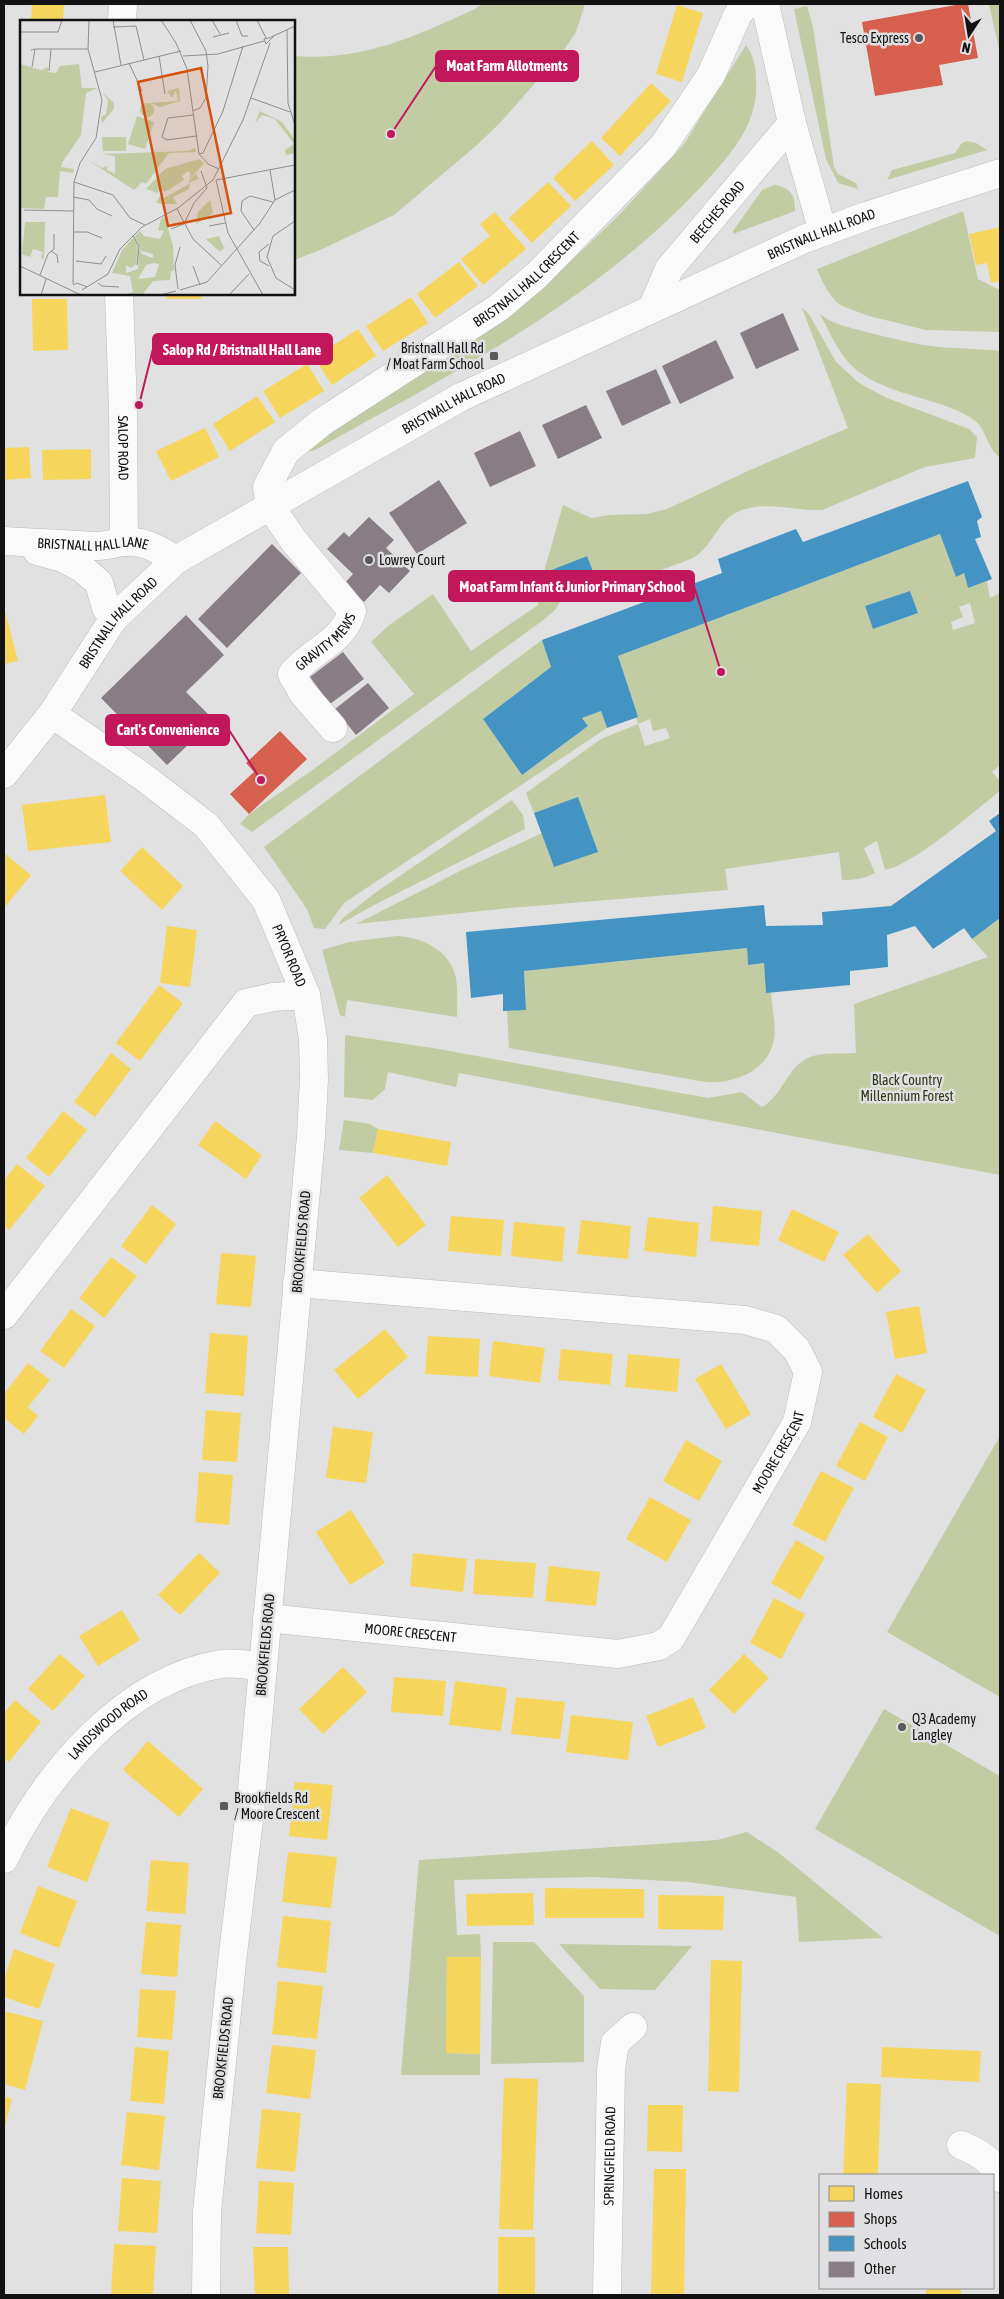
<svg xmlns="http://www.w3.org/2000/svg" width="1004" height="2299" viewBox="0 0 1004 2299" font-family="'Asap Condensed',sans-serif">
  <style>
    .green { fill: #c1cca2; fill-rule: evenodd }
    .homes { fill: #f6d55c }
    .shops { fill: #d6604d }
    .schools { fill: #4393c3 }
    .building { fill: #887c85 }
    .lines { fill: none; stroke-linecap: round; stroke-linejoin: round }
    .minor-casing { stroke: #bcbcbd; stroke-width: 29 }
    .tertiary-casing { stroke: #bcbcbd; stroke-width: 29 }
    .minor { stroke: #fafafb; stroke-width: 28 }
    .tertiary { stroke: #fafafb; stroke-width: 28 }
    .poi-dot { fill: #5a5a5b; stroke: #e0e0e3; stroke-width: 2 }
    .labels { text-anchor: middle; stroke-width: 5; stroke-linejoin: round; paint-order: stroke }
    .poi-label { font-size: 14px; fill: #121213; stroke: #e0e0e3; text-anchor: start }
    .street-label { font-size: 14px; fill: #121213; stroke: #e0e0e3 }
    .park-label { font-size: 14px; fill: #2f3714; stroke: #e0e0e3 }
    .inset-road { fill: none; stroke: #8e8e8f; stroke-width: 1 }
    .view { fill: #d3520d; fill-opacity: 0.15; stroke: #d3520d; stroke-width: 2.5 }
    .inset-edge { fill: none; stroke: #121213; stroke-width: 2.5 }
    .leader { fill: none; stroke: #c2185b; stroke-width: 2 }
    .callout-dot { fill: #c2185b; stroke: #e0e0e3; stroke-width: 2 }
    .callout { fill: #c2185b; stroke: #c2185b; stroke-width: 2 }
    .callout-label { font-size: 15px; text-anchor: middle; font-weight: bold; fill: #fff }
  </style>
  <rect width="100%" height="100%" fill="#e1e1e2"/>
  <g class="green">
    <path d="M482,4H585L576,32L564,50L500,123L477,145L394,215L318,251L294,260V56C363,61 414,37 475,9Z"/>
    <path d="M989,4H1000V55L999,49Z"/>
    <path d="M807,6L813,27L834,167L838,174L856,183L858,189L838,183L826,159L794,9Z"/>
    <path d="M746,45C754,56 756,67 756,80C760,125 726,160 698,190C590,304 450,375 315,450L306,452L309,445L546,284L586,247L621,213L684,144Z"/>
    <path d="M966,141L976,143L987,150L887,180L892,170L955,153L961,144Z"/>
    <path d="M775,185C791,188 795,195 795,211L733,234V231L762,190Z"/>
    <path d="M963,211L978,279L1000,290V332L926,330L869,316L842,306C829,297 823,283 817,269Z"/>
    <path d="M802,308L809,314L836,362L859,383L887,398L969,429L977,437L975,458L925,467L822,510C795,511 769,501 742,510C718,518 715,543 696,556C685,563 642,576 627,580L621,571L596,578L587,556L550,571L561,600L555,610L542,621L252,832L240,824L249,814L314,769L414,694L371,642L388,626L433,594L471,651L538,605L545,568L563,505L591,518L609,515L647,514L667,509L750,470L848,428Z"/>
    <path d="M820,314C833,325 850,327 866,332C887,337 909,343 931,346C954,349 977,348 1000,351V457C987,450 987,429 974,420C943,398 889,396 858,371C840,358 830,333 820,314Z"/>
    <path d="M940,534L956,576L964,573L968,588L987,581L990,598L1000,593V765L992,772L1000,781V791C973,812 915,864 885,870L877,841L864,848L875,873C864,879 854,880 842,880L839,852L725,869L728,890L510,908L356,924L464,869L542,833L554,867L597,852L578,798L534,813L526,793L601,739L638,724L618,656ZM910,591L918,613L873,629L865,606ZM970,603L975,623L953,630L951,622L963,617L959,607ZM650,719L653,731L666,728L670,738L645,746L638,724Z"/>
    <path d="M542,640L551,667L483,719L522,775L588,726L582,718L601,711L607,728L344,903L325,929L314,928L307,909L264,847Z"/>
    <path d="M512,800L523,815L525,829L380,902L338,925L344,917L379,890Z"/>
    <path d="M1000,918V1175L459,1073L456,1087L388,1072L385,1089L373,1100L344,1097L345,1035L433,1048L708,1098L742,1092L762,1107C783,1096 787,1066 810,1057C822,1052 843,1054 856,1053L854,1004L988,957L972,939Z"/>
    <path d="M397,936C422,937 451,951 456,978C458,991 457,1004 457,1017L347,1000L345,1017L340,1015L322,950L349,942Z"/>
    <path d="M747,948L748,965L764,963L766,993L771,992C772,1004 776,1029 774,1039C769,1071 734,1084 706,1082L509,1048L507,1011L526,1009L524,971Z"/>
    <path d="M344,1120L370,1124L378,1129L373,1153L339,1150Z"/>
    <path d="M1000,1436V1697L887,1632Z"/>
    <path d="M884,1709L1000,1776V1936L815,1829Z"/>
    <path d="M747,1832L779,1853L883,1938L799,1942L796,1897L688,1882L593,1877L454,1880L457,1935L480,1934L481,1957H447L446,2053L480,2054V2075H401L419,1860L717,1840Z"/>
    <path d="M493,1942H534L584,1996V2062L491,2064Z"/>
    <path d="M559,1944L692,1946L655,1990L600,1989Z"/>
  </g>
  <g class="homes">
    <path d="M32,4H64L63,21H31Z"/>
    <path d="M677,5L703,13L682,82L656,74Z"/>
    <path d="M651,83L671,101L620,156L601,138Z"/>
    <path d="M592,141L614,165L575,201L553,178Z"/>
    <path d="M548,182L571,206L532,243L509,218Z"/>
    <path d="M495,212L526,249L483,285L461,259L490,236L480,224Z"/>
    <path d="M1000,227V281L991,283L987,263L976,265L969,234Z"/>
    <path d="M459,262L478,286L435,318L417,294Z"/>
    <rect x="167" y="294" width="34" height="5"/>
    <path d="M411,297L428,323L383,351L366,326Z"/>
    <path d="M32,299H67L68,350L33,351Z"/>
    <path d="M358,329L376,356L332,385L314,358Z"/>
    <path d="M307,364L324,391L280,418L263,391Z"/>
    <path d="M257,396L275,422L230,451L213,424Z"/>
    <path d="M205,428L219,457L171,481L156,451Z"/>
    <path d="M29,447L31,478L4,480V448Z"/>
    <path d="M91,449V479L43,480L42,450Z"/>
    <path d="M4,607L18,661L4,664Z"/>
    <path d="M105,795L111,842L28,851L22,805Z"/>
    <path d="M142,847L183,886L162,910L120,871Z"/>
    <path d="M4,853L31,875L4,908Z"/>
    <path d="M167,926L197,930L190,987L160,983Z"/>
    <path d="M159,985L183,1003L140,1061L116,1043Z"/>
    <path d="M111,1053L131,1069L95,1117L74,1102Z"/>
    <path d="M63,1111L87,1130L49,1177L26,1158Z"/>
    <path d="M215,1121L262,1155L246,1179L198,1145Z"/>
    <path d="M378,1129L451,1142L447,1166L373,1153Z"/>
    <path d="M17,1164L45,1186L9,1230L4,1226V1180Z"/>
    <path d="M387,1175L426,1225L398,1247L359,1198Z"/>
    <path d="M152,1205L176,1224L146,1264L121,1246Z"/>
    <path d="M713,1206L762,1211L759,1246L710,1241Z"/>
    <path d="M792,1209L839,1232L824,1262L778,1240Z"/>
    <path d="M451,1216L504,1220L501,1256L448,1251Z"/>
    <path d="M648,1217L699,1223L696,1257L644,1251Z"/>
    <path d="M581,1220L631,1226L628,1259L577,1254Z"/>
    <path d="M514,1222L565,1227L562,1262L511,1256Z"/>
    <path d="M868,1234L901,1271L877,1293L843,1255Z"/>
    <path d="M221,1253L256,1256L251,1307L216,1304Z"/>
    <path d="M111,1257L137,1276L104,1318L79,1298Z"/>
    <path d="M919,1306L927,1353L895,1359L886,1312Z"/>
    <path d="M71,1309L95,1326L64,1368L40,1351Z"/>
    <path d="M385,1329L408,1357L358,1399L334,1370Z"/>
    <path d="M210,1333L248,1336L244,1396L205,1393Z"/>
    <path d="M428,1336L480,1339L478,1377L425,1374Z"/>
    <path d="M493,1341L545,1348L540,1383L489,1376Z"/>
    <path d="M561,1349L613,1354L610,1385L558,1380Z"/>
    <path d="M628,1354L680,1359L677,1392L625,1387Z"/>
    <path d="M28,1363L50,1380L28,1407L38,1416L24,1434L4,1418V1394Z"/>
    <path d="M721,1364L751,1414L726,1429L695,1379Z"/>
    <path d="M896,1374L926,1390L902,1433L873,1417Z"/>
    <path d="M206,1410L241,1413L237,1462L202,1460Z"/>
    <path d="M860,1422L888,1437L865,1481L836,1466Z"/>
    <path d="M333,1427L373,1432L366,1483L326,1478Z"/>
    <path d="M686,1440L722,1461L699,1501L663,1481Z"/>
    <path d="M821,1471L854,1488L825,1542L792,1525Z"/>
    <path d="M199,1472L233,1475L229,1525L195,1522Z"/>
    <path d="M650,1497L691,1520L667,1562L626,1539Z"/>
    <path d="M351,1510L385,1563L350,1585L316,1532Z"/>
    <path d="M796,1540L825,1557L800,1600L771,1583Z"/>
    <path d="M199,1553L220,1573L180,1615L158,1595Z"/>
    <path d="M413,1553L467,1559L463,1592L410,1586Z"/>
    <path d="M475,1559L536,1563L533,1598L473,1594Z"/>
    <path d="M549,1566L600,1572L596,1606L545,1601Z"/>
    <path d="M774,1598L805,1614L781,1659L750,1643Z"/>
    <path d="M122,1610L140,1640L98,1666L79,1636Z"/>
    <path d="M60,1654L85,1676L53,1711L28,1689Z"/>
    <path d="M744,1654L769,1678L734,1714L709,1690Z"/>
    <path d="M343,1667L367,1692L323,1734L299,1709Z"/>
    <path d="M394,1677L446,1681L443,1716L391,1712Z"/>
    <path d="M455,1681L507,1688L501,1731L449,1725Z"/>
    <path d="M516,1697L565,1702L560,1739L511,1734Z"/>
    <path d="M693,1697L706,1728L658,1747L646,1716Z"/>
    <path d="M15,1700L41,1722L9,1762L4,1758V1713Z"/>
    <path d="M571,1715L633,1722L628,1760L566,1752Z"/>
    <path d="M148,1741L203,1789L179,1817L123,1770Z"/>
    <path d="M295,1782L333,1785L327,1840L289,1836Z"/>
    <path d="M71,1808L110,1823L87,1882L47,1867Z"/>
    <path d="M288,1852L337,1857L331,1908L282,1902Z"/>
    <path d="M151,1860L189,1863L185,1914L146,1911Z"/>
    <path d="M38,1886L77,1901L59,1948L20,1933Z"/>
    <path d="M545,1888L644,1889V1918H545Z"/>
    <path d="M533,1893L534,1925L467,1926L466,1894Z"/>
    <path d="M658,1895L724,1896L723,1930L658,1929Z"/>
    <path d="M283,1916L331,1921L326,1973L277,1967Z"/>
    <path d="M146,1922L181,1925L177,1977L141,1974Z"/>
    <path d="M14,1949L55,1964L39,2009L4,1997V1979Z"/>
    <path d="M447,1957H481L480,2054L446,2053Z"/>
    <path d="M711,1960L742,1961L739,2092L708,2091Z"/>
    <path d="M278,1981L323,1986L317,2039L272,2034Z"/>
    <path d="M140,1989L176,1991L172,2040L137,2037Z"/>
    <path d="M4,2011L43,2021L25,2090L4,2084Z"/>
    <path d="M272,2045L316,2050L310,2099L266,2093Z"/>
    <path d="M135,2047L169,2051L164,2104L130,2101Z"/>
    <path d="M882,2047L981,2051L979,2082L881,2077Z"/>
    <path d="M504,2078L538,2079L533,2230L499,2229Z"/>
    <path d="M847,2083L881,2084L878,2175H843Z"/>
    <path d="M4,2096L12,2099L4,2130Z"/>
    <path d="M648,2105H683L682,2152L647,2151Z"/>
    <path d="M262,2109L301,2113L295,2172L256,2168Z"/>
    <path d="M127,2112L165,2116L159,2170L121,2165Z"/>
    <path d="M654,2169H686L684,2295H651Z"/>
    <path d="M122,2178L161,2181L157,2233L118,2231Z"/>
    <path d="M259,2181L294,2183L291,2235L256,2233Z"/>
    <rect x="498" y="2237" width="37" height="58"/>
    <path d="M114,2244L156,2246L153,2295H111Z"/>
    <path d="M253,2247H288L289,2295H255Z"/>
    <rect x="926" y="2288" width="35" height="7"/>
  </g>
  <g class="shops">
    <path d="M961,4H968L978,58L939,65L943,85L875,96L862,22Z"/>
    <path d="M280,731L307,759L249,814L230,794L254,772L246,763Z"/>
  </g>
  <g class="schools">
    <path d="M968,481L982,517L977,521L981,537L975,539L992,579L968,588L964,573L956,577L940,534L618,656L638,717L607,728L601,711L582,718L588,726L522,775L483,719L551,667L542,640L722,573L718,559L796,529L803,542Z"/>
    <path d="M587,556L595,576L583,580L587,589L561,600L549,571Z"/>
    <path d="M910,591L918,613L873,629L865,606Z"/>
    <path d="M578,797L598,852L554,867L534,813Z"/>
    <path d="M1000,813V918L972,939L964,928L933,949L915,926L887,935L888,967L850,971V985L766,993L764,963L748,965L747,948L524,971L526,1010L503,1011V994L471,998L466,932L764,905L766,926L823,925L822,912L891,906L996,831L989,821Z"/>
  </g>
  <g class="building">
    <path d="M783,313L799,350L756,369L740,333Z"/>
    <path d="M716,340L734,378L680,404L662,366Z"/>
    <path d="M656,369L671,403L622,426L606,391Z"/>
    <path d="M586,405L602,438L558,459L542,425Z"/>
    <path d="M520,431L536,466L490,487L474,453Z"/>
    <path d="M439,480L467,523L417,554L389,513Z"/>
    <path d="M369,517L394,540L386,548L410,571L389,593L380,585L364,602L344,584L353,574L327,549L344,532L349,537Z"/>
    <path d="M272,544L301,573L227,648L198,619Z"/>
    <path d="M186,615L224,655L186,692L214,720L167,765L101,698Z"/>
    <path d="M343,652L364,679L330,704L310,677Z"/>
    <path d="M368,683L389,708L356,735L335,709Z"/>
  </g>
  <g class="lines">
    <defs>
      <g id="minor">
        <path d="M765,4L792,123L823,232"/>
        <path d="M122,21L123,4"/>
        <path id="s1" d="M119,294L123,409L124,542"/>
        <path id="s2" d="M652,309L669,269L792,123"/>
        <path id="s3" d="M52,714L142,776L206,825L266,900L306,995L313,1039L314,1079L311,1136L250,1811L232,1962L207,2212L206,2295"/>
        <path id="s4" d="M333,728L302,692L292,674C311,650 344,642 352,611L294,541L270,506L267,487L286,451L322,422L498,308L537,275L663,146L711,75L738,14L747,4"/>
        <path d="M4,1315L246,1003L273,997L306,995"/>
        <path id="s5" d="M267,1618L618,1654L659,1646L671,1638L797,1422L808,1372L797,1350L776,1329L745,1320L297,1283"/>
        <path id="s6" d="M4,1859C45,1775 123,1680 221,1664C235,1662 250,1665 263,1667"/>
        <path d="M961,2145C980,2153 991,2159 1000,2178"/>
        <path id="s7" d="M607,2295L611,2069L615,2043L633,2027"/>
      </g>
      <g id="tertiary">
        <path id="s8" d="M4,541L96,546C106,546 114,543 124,542C144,540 160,550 176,560"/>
        <path d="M37,551L63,558L83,569L99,583L106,608L114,618"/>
        <path id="s9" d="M4,774L52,714L114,618L176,560L461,397L804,239L866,216L1000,173"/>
      </g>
    </defs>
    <use href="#minor" class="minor-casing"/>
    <use href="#tertiary" class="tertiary-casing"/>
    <use href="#minor" class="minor"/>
    <use href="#tertiary" class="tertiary"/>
  </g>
  <g class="poi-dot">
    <circle cx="919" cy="38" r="5"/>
    <rect x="489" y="351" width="10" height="10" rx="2.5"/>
    <circle cx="369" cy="560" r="5"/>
    <circle cx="902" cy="1727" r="5"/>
    <rect x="219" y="1801" width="10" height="10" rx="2.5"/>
  </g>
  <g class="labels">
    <g class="poi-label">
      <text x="909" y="43" text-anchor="end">Tesco Express</text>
      <text x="484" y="353" text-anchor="end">Bristnall Hall Rd<tspan x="484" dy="16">/ Moat Farm School</tspan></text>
      <text x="379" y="565">Lowrey Court</text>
      <text x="912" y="1724">Q3 Academy<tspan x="912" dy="16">Langley</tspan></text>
      <text x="234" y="1803">Brookfields Rd<tspan x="234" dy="16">/ Moore Crescent</tspan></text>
    </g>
    <g class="street-label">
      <text dy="5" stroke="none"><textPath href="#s2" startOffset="118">BEECHES ROAD</textPath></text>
      <text dy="5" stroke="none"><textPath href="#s9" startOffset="1000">BRISTNALL HALL ROAD</textPath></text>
      <text dy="5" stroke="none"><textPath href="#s4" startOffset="646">BRISTNALL HALL CRESCENT</textPath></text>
      <text dy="5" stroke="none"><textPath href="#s9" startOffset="595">BRISTNALL HALL ROAD</textPath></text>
      <text dy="5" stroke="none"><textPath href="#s1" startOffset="154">SALOP ROAD</textPath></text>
      <text dy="5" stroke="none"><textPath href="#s8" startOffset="89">BRISTNALL HALL LANE</textPath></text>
      <text dy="5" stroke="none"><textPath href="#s9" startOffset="190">BRISTNALL HALL ROAD</textPath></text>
      <text dy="5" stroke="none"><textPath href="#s4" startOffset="115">GRAVITY MEWS</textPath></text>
      <text dy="5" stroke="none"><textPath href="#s3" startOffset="346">PRYOR ROAD</textPath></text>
      <text transform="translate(301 1242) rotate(-85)" y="5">BROOKFIELDS ROAD</text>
      <text dy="5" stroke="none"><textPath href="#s5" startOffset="624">MOORE CRESCENT</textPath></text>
      <text dy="5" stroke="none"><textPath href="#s5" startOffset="144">MOORE CRESCENT</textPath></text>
      <text transform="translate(265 1645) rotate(-85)" y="5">BROOKFIELDS ROAD</text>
      <text dy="5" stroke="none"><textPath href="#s6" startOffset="172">LANDSWOOD ROAD</textPath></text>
      <text transform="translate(223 2048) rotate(-84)" y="5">BROOKFIELDS ROAD</text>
      <text dy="5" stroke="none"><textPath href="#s7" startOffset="139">SPRINGFIELD ROAD</textPath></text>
    </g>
    <g class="park-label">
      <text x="907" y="1085">Black Country<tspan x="907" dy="16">Millennium Forest</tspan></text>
    </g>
  </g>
  <g transform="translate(20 20)">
    <rect width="275" height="275" fill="#e1e1e2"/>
    <path d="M0,44L21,50L28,47V52L36,53L40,46L59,44L62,68H78L66,73L61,115L42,143L41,147L54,149L53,153L40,151L38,177H26L24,189L0,188ZM159,68L160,81L140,87L130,83L158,81L156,70L152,78L147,71ZM83,73L94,83V89L82,103L81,97L86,94L88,81ZM120 90a7 7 0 1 1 14 0a7 7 0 1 1-14 0ZM240,91L262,102L275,120V133L266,135L265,130L274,124L255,99L242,95L235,103ZM117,96L134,102L125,129L108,124ZM82,117H106V131H83ZM175,128L176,132L149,133L126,164L122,162L114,170L65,138L82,148L87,146V150L95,154V136L83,134L168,131ZM179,139L184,143L169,160L171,154L168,151L162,156L164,160L145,172L141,169L137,173L126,169L145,149ZM185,144L176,154L179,159L170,162L169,169L153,177L157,184H141L132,181L137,182L139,177L144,178L169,164V161ZM190,180L193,193L176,204L178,192ZM145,197L153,226L154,251H151L150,260L133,261L122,275H105L113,272L110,256L92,253L102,230L114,217L118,228L116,244L111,248L106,245V253L118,249L119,230L122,234L133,238V234L121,231L115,216L120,211L124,216L140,219L144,211L138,210L141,199ZM134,243L139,244L135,257L118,259L126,245ZM5,202H25L24,239L21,238L23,232L13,229L10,237L2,234ZM199,216L204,228L200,232L186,219Z" fill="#c1cca2" fill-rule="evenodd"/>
    <path class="inset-road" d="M93,0L101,45M141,0L156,23L167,49L179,134L188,144L199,149M170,0L186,31L188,46L186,78L180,88L173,91M192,0L200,14M216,0L222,16H228M237,0L246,18M93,7L116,6L124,40M267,10L268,83L275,105M0,12H38L42,0M193,17L209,13M249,18L275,6M249,18L244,19L246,24L254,16M15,29H68M11,30L15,29L12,47M139,36L145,74M163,36L198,34L244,21M109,43L122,71M29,51L31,30M75,52L161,31M231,78L270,92M173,95L148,98L142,117L147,120L176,116M179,134L183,133L203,91L223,26M250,150L255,180M196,160L208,213L243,275M196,160L275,145M54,162L93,175L110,198L125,205M53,177L69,180L77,189L92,196M157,189L173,219L201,245M4,190L53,191M189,206L205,203M151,209L164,204L174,183L187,168L181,151M234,210L221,191L222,181L230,176L253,182M54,212H67L82,218M113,215L119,227L117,245M31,231L37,235L38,243M56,241L81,244L86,236M0,246L61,275M173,246L180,265M249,246L240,241L239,232L249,224M20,255L28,234L34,229V214M78,263L82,266L99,267M53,264L54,162L60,143L76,118L82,80L68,29L69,0M53,265L57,263L67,267M158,269L155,245L160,227M62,270L88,254L100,229L122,207L158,188L193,160L223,100L250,23M160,270L187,262L240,203L255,180L275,170M275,270L256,258L247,237L253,216L275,201M21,275L26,259M140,275L156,271M209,275L229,254M274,275L275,197"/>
    <path class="view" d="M181,48L211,193L148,206L118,62Z"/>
    <rect width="275" height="275" class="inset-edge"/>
  </g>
  <path class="leader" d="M391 134L436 66M139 405L153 349M721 672L694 586M261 780L229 730"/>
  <g class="callout-dot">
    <circle cx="391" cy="134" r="5"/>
    <circle cx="139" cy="405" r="5"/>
    <circle cx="721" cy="672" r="5"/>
    <circle cx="261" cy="780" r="5"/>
  </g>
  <g class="callout">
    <rect x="436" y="51" width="142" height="30" rx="5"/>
    <rect x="153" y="334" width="179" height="30" rx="5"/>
    <rect x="449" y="571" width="245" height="30" rx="5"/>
    <rect x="106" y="715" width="123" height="30" rx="5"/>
  </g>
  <g class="callout-label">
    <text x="507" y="71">Moat Farm Allotments</text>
    <text x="242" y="355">Salop Rd / Bristnall Hall Lane</text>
    <text x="572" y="592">Moat Farm Infant &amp; Junior Primary School</text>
    <text x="168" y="735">Carl's Convenience</text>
  </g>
  <rect width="1004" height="2299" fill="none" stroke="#121213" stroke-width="10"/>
  <rect x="819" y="2174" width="175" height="115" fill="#e0e0e3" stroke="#8e8e90"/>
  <rect x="829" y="2186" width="25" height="15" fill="#f6d55c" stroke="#8e8e90"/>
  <text x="864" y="2199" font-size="15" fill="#121213">Homes</text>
  <rect x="829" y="2212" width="25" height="15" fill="#d6604d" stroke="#8e8e90"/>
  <text x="864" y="2224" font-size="15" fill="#121213">Shops</text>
  <rect x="829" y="2236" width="25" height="15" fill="#4393c3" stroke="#8e8e90"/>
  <text x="864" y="2249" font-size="15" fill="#121213">Schools</text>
  <rect x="829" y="2262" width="25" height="15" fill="#887c85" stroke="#8e8e90"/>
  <text x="864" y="2274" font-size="15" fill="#121213">Other</text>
  <g transform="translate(969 35) rotate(192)" stroke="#e0e0e3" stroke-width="4" paint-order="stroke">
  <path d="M0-4L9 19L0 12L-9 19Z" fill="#121213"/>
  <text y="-8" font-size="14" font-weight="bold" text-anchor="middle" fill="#121213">N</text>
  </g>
</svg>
